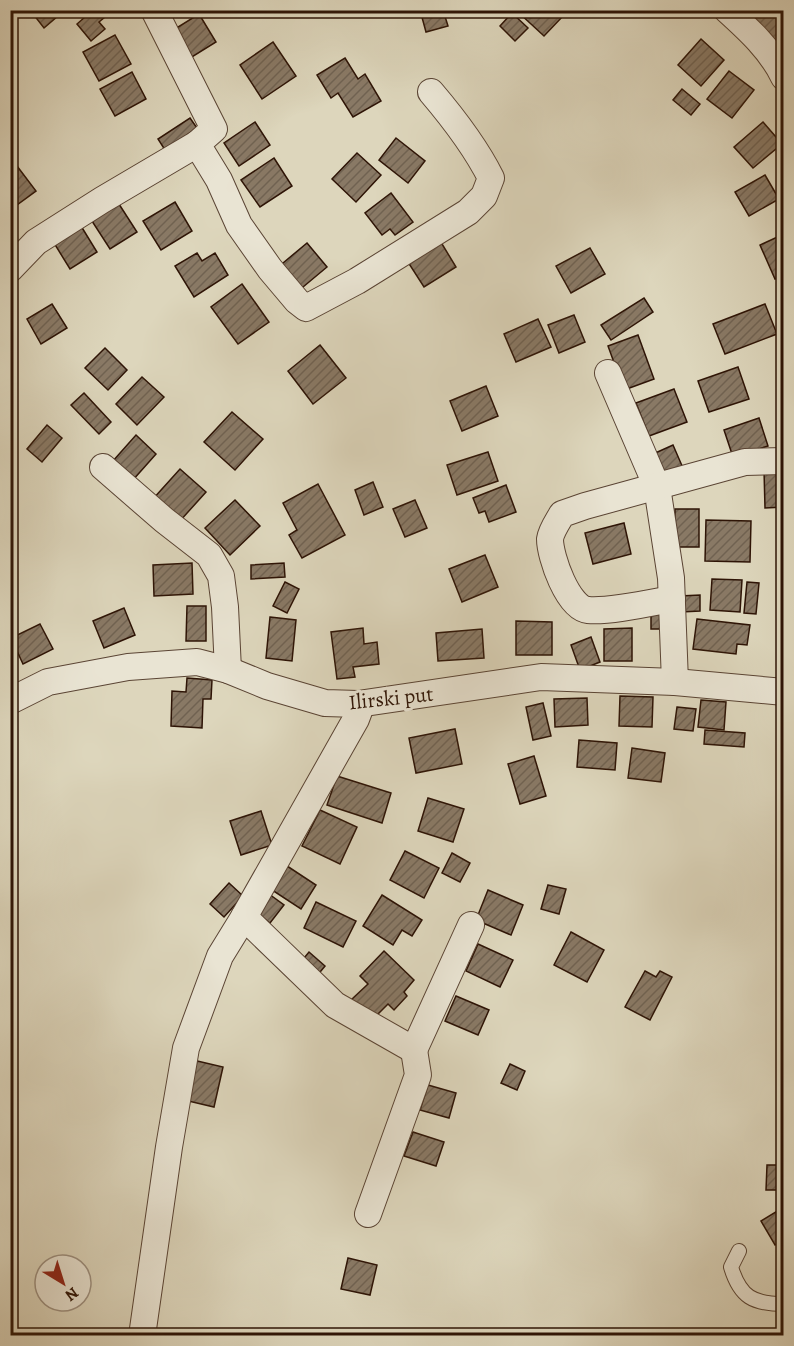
<svg xmlns="http://www.w3.org/2000/svg" width="794" height="1346" viewBox="0 0 794 1346" font-family="Alegreya,serif">
  <style>
    .building { fill: url(#building-hatch); stroke: #2e1406; stroke-width: 1.5 }
    .lines { fill: none; stroke-linecap: round; stroke-linejoin: round }
    .lane-casing { stroke: #5a4434; stroke-width: 16 }
    .street-casing { stroke: #5a4434; stroke-width: 28 }
    .lane { stroke: #e9e4d3; stroke-width: 14 }
    .street { stroke: #e9e4d3; stroke-width: 26 }
    .labels { text-anchor: middle; stroke-width: 6; stroke-linejoin: round; paint-order: stroke }
    .street-label { font-size: 21px; fill: #2e1406; stroke: #e9e4d3 }
  </style>
  <defs>
    <pattern id="building-hatch" width="6" height="6" patternUnits="userSpaceOnUse" patternTransform="scale(1.5)"><rect width="6" height="6" fill="#897965"/><path d="M-1 1l2-2M0 6l6-6M5 7l2-2" fill="none" stroke="#706251"/></pattern>
  </defs>
  <rect width="100%" height="100%" fill="#ddd6bc"/>
  <filter id="stains"><feTurbulence type="fractalNoise" baseFrequency=".00333" numOctaves="4"/><feColorMatrix values="0 0 0 0 .2 0 0 0 0 .09 0 0 0 0 .02 0 0 0 .5 -.17"/></filter>
  <radialGradient id="worn" r=".72"><stop offset=".6" stop-color="#630" stop-opacity="0"/><stop offset="1" stop-color="#630" stop-opacity=".3"/></radialGradient>
  <g class="building">
    <path d="M30,10H65L44,28Z"/>
    <path d="M93,10L111,12L99,22L105,29L91,41L77,24Z"/>
    <path d="M420,10H443L448,26L426,32Z"/>
    <path d="M520,10H557L563,16L544,36L518,12Z"/>
    <path d="M754,10H784V32L774,43L747,19Z"/>
    <path d="M512,13L528,28L515,41L500,26Z"/>
    <path d="M199,14L216,42L187,60L170,32Z"/>
    <path d="M115,35L131,64L99,81L83,52Z"/>
    <path d="M701,39L724,60L701,86L678,65Z"/>
    <path d="M273,42L296,76L262,99L240,65Z"/>
    <path d="M345,58L358,79L365,74L381,101L353,117L338,93L331,98L317,75Z"/>
    <path d="M729,71L754,90L732,118L707,99Z"/>
    <path d="M132,72L146,99L115,116L100,89Z"/>
    <path d="M682,89L700,104L691,115L673,100Z"/>
    <path d="M190,118L197,128L165,150L158,139Z"/>
    <path d="M255,122L270,145L239,166L224,143Z"/>
    <path d="M763,122L782,144L753,168L734,147Z"/>
    <path d="M396,138L425,161L408,183L379,160Z"/>
    <path d="M357,153L381,175L356,202L332,179Z"/>
    <path d="M274,158L292,186L260,207L241,180Z"/>
    <path d="M17,166L36,191L10,210V170Z"/>
    <path d="M765,175L779,199L749,216L735,192Z"/>
    <path d="M391,193L413,222L395,235L390,229L382,235L365,213Z"/>
    <path d="M117,201L137,232L110,249L90,218Z"/>
    <path d="M175,202L192,231L161,250L143,221Z"/>
    <path d="M81,226L97,252L70,269L54,243Z"/>
    <path d="M784,234V276L775,279L760,245Z"/>
    <path d="M439,239L456,267L424,287L406,259Z"/>
    <path d="M307,243L327,267L297,292L277,268Z"/>
    <path d="M590,248L605,274L571,293L556,266Z"/>
    <path d="M197,253L202,261L215,253L228,275L194,297L175,266Z"/>
    <path d="M242,284L269,322L238,344L211,307Z"/>
    <path d="M644,298L653,312L611,340L601,325Z"/>
    <path d="M52,304L67,328L41,344L27,319Z"/>
    <path d="M765,304L777,334L725,354L713,324Z"/>
    <path d="M574,315L585,342L559,353L548,325Z"/>
    <path d="M538,319L551,347L516,362L504,334Z"/>
    <path d="M638,335L654,379L624,390L608,346Z"/>
    <path d="M320,345L346,378L313,404L288,371Z"/>
    <path d="M105,348L127,370L108,390L85,368Z"/>
    <path d="M738,367L749,399L709,412L698,381Z"/>
    <path d="M142,377L164,397L137,425L116,404Z"/>
    <path d="M486,386L498,416L462,431L450,401Z"/>
    <path d="M674,389L687,422L649,436L636,403Z"/>
    <path d="M84,393L111,422L99,434L71,405Z"/>
    <path d="M232,412L263,439L235,470L204,442Z"/>
    <path d="M759,418L768,446L733,457L724,430Z"/>
    <path d="M47,425L62,438L42,462L27,449Z"/>
    <path d="M136,435L156,454L133,480L113,461Z"/>
    <path d="M673,445L683,468L661,478L651,455Z"/>
    <path d="M488,452L498,481L457,495L447,465Z"/>
    <path d="M180,469L206,492L179,522L153,499Z"/>
    <path d="M764,470H784V507L765,508Z"/>
    <path d="M373,482L383,507L364,515L355,490Z"/>
    <path d="M318,484L345,535L302,558L289,535L297,530L283,503Z"/>
    <path d="M506,485L516,512L489,522L485,511L479,513L473,498Z"/>
    <path d="M235,500L260,526L230,555L205,528Z"/>
    <path d="M415,500L427,528L405,537L393,509Z"/>
    <path d="M675,509H699V547H674Z"/>
    <path d="M706,520L751,521L750,562L705,561Z"/>
    <path d="M624,523L631,554L593,564L585,533Z"/>
    <path d="M485,555L498,587L462,602L449,569Z"/>
    <path d="M192,563L193,594L154,596L153,565Z"/>
    <path d="M284,563L285,577L251,579V565Z"/>
    <path d="M782,570H784V602L780,601Z"/>
    <path d="M712,579L742,580L740,612L710,610Z"/>
    <path d="M285,582L299,589L287,613L273,606Z"/>
    <path d="M747,582L759,583L756,614L744,613Z"/>
    <path d="M700,595V611L681,612L680,596Z"/>
    <path d="M187,606H206V641H186Z"/>
    <path d="M124,608L135,635L104,648L93,621Z"/>
    <rect x="651" y="610" width="12" height="19"/>
    <path d="M270,617L296,620L292,661L266,658Z"/>
    <path d="M697,619L750,625L747,645L737,644L736,654L693,649Z"/>
    <path d="M516,621L552,622V655H516Z"/>
    <path d="M40,624L53,649L23,664L11,638Z"/>
    <path d="M363,628L364,644L377,642L379,664L353,667L355,677L337,679L331,632Z"/>
    <path d="M632,628V661H604V629Z"/>
    <path d="M482,629L484,658L438,661L436,633Z"/>
    <path d="M591,637L600,662L580,670L571,645Z"/>
    <path d="M187,678L212,680L211,699H203L202,728L171,726L172,691L186,692Z"/>
    <path d="M620,696L653,697L652,727L619,726Z"/>
    <path d="M587,698L588,725L555,727L554,699Z"/>
    <path d="M701,700L726,702L724,730L698,727Z"/>
    <path d="M543,703L551,736L533,740L526,707Z"/>
    <path d="M677,707L696,709L693,731L674,729Z"/>
    <path d="M455,729L462,764L416,773L409,738Z"/>
    <path d="M705,730L745,733L744,747L704,744Z"/>
    <path d="M579,740L617,743L615,770L577,767Z"/>
    <path d="M632,748L665,753L661,782L628,778Z"/>
    <path d="M534,756L546,796L520,804L508,764Z"/>
    <path d="M337,776L391,793L382,823L327,805Z"/>
    <path d="M428,798L464,809L453,842L418,831Z"/>
    <path d="M320,810L357,827L340,864L302,846Z"/>
    <path d="M261,811L272,845L241,855L230,821Z"/>
    <path d="M405,851L439,868L424,898L390,880Z"/>
    <path d="M452,853L470,863L460,882L442,873Z"/>
    <path d="M284,864L316,885L301,909L269,888Z"/>
    <path d="M229,883L243,896L224,917L210,904Z"/>
    <path d="M548,885L566,889L559,914L541,909Z"/>
    <path d="M488,890L523,905L511,935L476,920Z"/>
    <path d="M269,894L284,905L270,923L255,912Z"/>
    <path d="M382,895L422,920L412,936L402,930L393,945L363,926Z"/>
    <path d="M316,902L356,921L343,947L304,928Z"/>
    <path d="M571,932L604,950L587,982L554,965Z"/>
    <path d="M478,944L513,960L500,987L466,971Z"/>
    <path d="M384,951L414,980L404,992L407,996L394,1010L388,1004L372,1020L351,1000L368,984L360,976Z"/>
    <path d="M309,952L325,966L316,977L300,963Z"/>
    <path d="M645,971L656,977L660,971L672,977L650,1020L625,1007Z"/>
    <path d="M456,996L489,1010L478,1035L445,1021Z"/>
    <path d="M193,1060L223,1067L214,1107L184,1100Z"/>
    <path d="M510,1064L525,1071L517,1090L501,1083Z"/>
    <path d="M428,1085L456,1093L449,1118L420,1110Z"/>
    <path d="M413,1132L444,1142L436,1166L404,1156Z"/>
    <path d="M767,1165H784V1190H766Z"/>
    <path d="M779,1210L784,1217V1239L775,1245L761,1221Z"/>
    <path d="M348,1258L377,1265L370,1295L341,1289Z"/>
  </g>
  <g class="lines">
    <defs>
      <path id="lane" d="M739,1251L731,1267C740,1297 753,1304 784,1304"/>
      <g id="street">
        <path d="M154,10L214,129L197,144L219,180L239,225L270,269L297,301L306,308L357,281L468,212L484,196L491,178C475,146 454,119 431,92"/>
        <path d="M727,10C749,30 771,50 784,77"/>
        <path d="M10,269L36,242L102,200L197,144"/>
        <path d="M608,373L657,487L671,578L675,682"/>
        <path d="M103,467L164,520L209,555L221,576L225,607L228,670"/>
        <path d="M672,599C650,603 608,612 588,610C568,608 550,557 550,539C551,531 558,521 562,514L585,506L745,462L784,461"/>
        <path d="M10,701L48,682L128,667L197,662L228,670L267,686L325,703L358,704L541,677L675,682L784,692"/>
        <path d="M358,704L359,711L356,719L244,917L335,1005L414,1050L471,925"/>
        <path d="M368,1214L418,1075L414,1050"/>
        <path d="M142,1336L169,1147L186,1048L220,956L244,917"/>
      </g>
    </defs>
    <use href="#lane" class="lane-casing"/>
    <use href="#street" class="street-casing"/>
    <use href="#lane" class="lane"/>
    <use href="#street" class="street"/>
  </g>
  <g class="labels">
    <g class="street-label">
      <text transform="translate(391 698) rotate(-6)" y="7">Ilirski put</text>
    </g>
  </g>
  <rect width="794" height="1346" fill="none" stroke="#ddd6bc" stroke-width="36"/>
  <rect x="12" y="12" width="770" height="1322" fill="none" stroke="#2e1406" stroke-width="3"/>
  <rect x="18" y="18" width="758" height="1310" fill="none" stroke="#2e1406" stroke-width="1.5"/>
  <g transform="translate(63 1283) rotate(142)"><circle r="28" fill="#e9e4d3" stroke="#9e9181" stroke-width="1.5"/>
  <path d="M0-4.5L10 22L0 15L-10 22Z" fill="#8f2418"/>
  <text y="-9" font-size="16" font-weight="bold" text-anchor="middle" fill="#2e1406">N</text>
  </g>
  <rect width="100%" height="100%" filter="url(#stains)"/>
  <rect width="100%" height="100%" fill="url(#worn)"/>
</svg>
